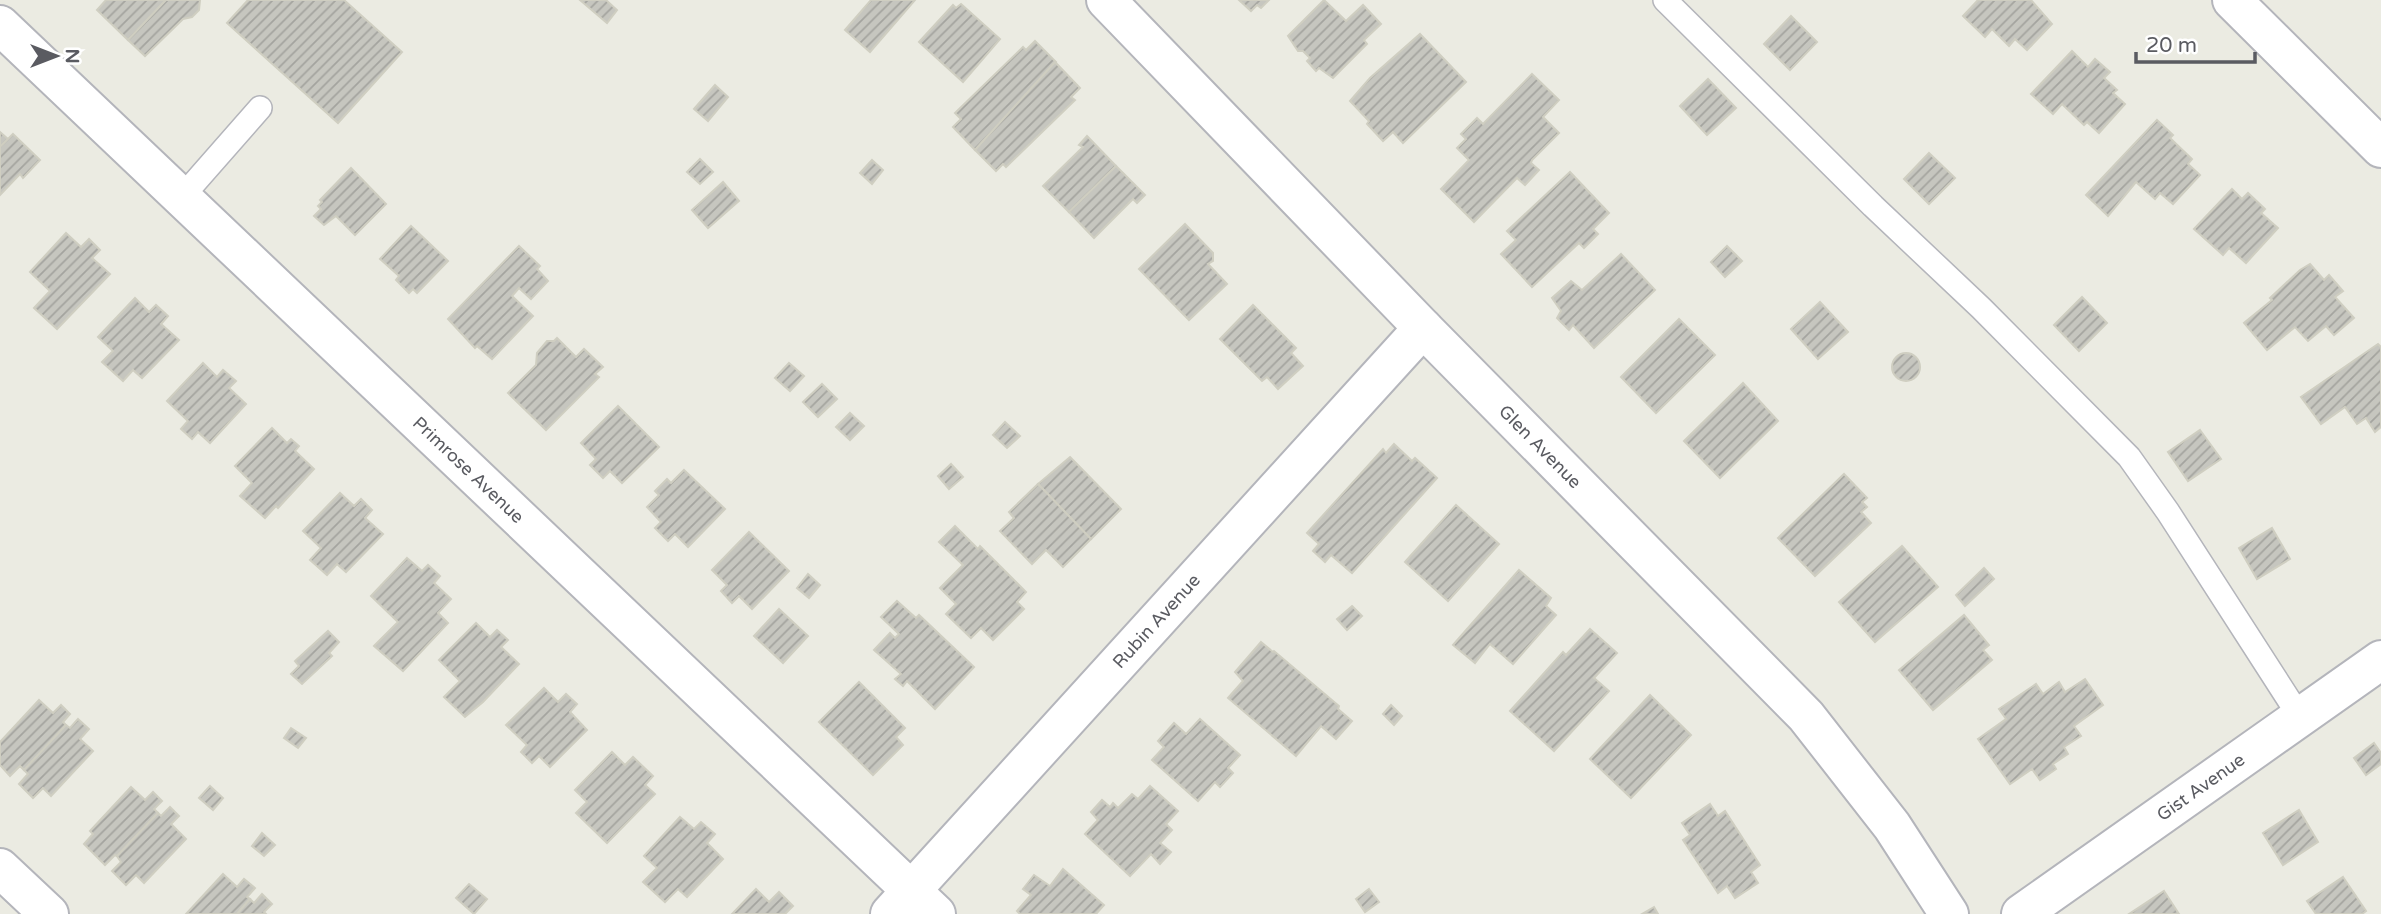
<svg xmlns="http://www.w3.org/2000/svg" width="2381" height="914" viewBox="0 0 2381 914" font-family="'Varela Round',sans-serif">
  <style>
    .building { fill: url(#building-hatch); stroke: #cfcec1; stroke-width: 2 }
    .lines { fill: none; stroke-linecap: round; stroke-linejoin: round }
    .lane-casing { stroke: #b4b5bb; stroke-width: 26 }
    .street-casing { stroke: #b4b5bb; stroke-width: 42 }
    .lane { stroke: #fff; stroke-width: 23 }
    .street { stroke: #fff; stroke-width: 38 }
    .labels { text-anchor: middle; stroke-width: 6; stroke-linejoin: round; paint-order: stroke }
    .street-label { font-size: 18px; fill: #5a5b61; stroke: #fff }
  </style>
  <defs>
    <pattern id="building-hatch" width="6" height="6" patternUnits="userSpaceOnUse" patternTransform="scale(1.75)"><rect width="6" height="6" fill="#c6c6bf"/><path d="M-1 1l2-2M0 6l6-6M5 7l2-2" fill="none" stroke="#a4a49f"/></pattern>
  </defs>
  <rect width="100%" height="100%" fill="#ebebe2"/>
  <g class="building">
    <path d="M106,0H166L128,40L97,10Z"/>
    <path d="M166,0H200L199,10L192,17L183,19L145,56L128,40Z"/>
    <path d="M248,0H344L402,52L338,123L227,23Z"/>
    <path d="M580,0H606L617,10L607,23Z"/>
    <path d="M871,0H915L870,52L845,30Z"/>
    <path d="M1239,0H1269L1261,8L1257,5L1251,11Z"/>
    <path d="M1324,0L1346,21L1363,5L1381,24L1364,40L1367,44L1333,78L1319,68L1316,71L1307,61L1310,58L1303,51H1298L1288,36Z"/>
    <path d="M1978,0H2031L2052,24L2027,50L2015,39L2009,46L1992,29L1985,37L1963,16Z"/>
    <path d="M961,4L1000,39L963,82L919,42L953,5L956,8Z"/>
    <path d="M1791,16L1817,42L1790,70L1764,44Z"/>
    <path d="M1420,34L1466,82L1403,143L1393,132L1383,141L1367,124L1369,121L1350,101L1370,78Z"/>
    <path d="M1035,41L1056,62L975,150L953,127L961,119L955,113L1023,47L1026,50Z"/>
    <path d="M2072,51L2088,67L2095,59L2110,72L2104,78L2117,90L2113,93L2125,104L2099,133L2087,122L2084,125L2062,104L2053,114L2031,94Z"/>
    <path d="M1055,62L1080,88L1071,97L1075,100L1006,167L1003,164L996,171L975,150Z"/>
    <path d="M1532,74L1559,100L1543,117L1559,133L1532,160L1531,163L1539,170L1525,185L1517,178L1474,222L1441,189L1469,160L1457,148L1466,139L1461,134L1477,118L1483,124Z"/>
    <path d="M1708,79L1736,108L1707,135L1680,106Z"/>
    <path d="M715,85L728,97L708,121L694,109Z"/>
    <path d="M2157,120L2173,135L2170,138L2192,159L2188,164L2200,175L2173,204L2160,193L2155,199L2136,182L2108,216L2086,195Z"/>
    <path d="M0,132L8,139L0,147Z"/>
    <path d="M13,134L40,160L23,178L20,174L0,195V147Z"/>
    <path d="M1087,136L1116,166L1069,212L1043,186L1083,147L1079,145Z"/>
    <path d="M1929,153L1955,178L1929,204L1904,179Z"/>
    <path d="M700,159L713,172L700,184L687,172Z"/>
    <path d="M872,160L883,170L872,184L860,173Z"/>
    <path d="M1116,166L1145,195L1137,203L1133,199L1094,238L1069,212Z"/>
    <path d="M351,168L386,204L355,235L336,216L324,225L314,216L321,209L318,206L322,202L320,200Z"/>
    <path d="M1570,172L1609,213L1593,229L1598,234L1584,248L1579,243L1532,287L1501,254L1516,240L1507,231Z"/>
    <path d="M723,182L739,201L708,228L692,210Z"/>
    <path d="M2232,189L2242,199L2248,193L2265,209L2261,213L2278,228L2246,263L2229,248L2223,255L2194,229Z"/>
    <path d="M1185,224L1213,253V261L1208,264L1227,284L1189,320L1139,269Z"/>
    <path d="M411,226L448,261L417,293L413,289L409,293L396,280L399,276L380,259Z"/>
    <path d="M66,233L81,247L89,239L100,250L92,258L110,274L57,329L34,308L50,291L30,272Z"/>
    <path d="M519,246L540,266L537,269L548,281L531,299L519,288L512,296L533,316L492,359L477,346L475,348L448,319Z"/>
    <path d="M1727,246L1742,261L1725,277L1711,262Z"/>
    <path d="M1621,254L1655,290L1594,348L1573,325L1569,330L1557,318L1561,311L1552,298L1571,281L1582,290Z"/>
    <path d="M2310,264L2324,280L2329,275L2343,291L2335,297L2354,318L2334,335L2326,326L2308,341L2295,327L2267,350L2244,323L2272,300L2270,298L2300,270Z"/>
    <path d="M2082,297L2107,323L2079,351L2054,325Z"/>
    <path d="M135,298L149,312L156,305L168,316L161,324L179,340L142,378L133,370L123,381L102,362L113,351L98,337Z"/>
    <path d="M1820,302L1848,332L1818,359L1791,329Z"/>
    <path d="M1253,305L1296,348L1291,353L1303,366L1278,389L1267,377L1262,381L1220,339Z"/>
    <path d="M1679,319L1715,355L1656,413L1621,377Z"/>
    <path d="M557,338L576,357L584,349L603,367L595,374L599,377L546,430L508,393L536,365L537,353L547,341H554Z"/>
    <path d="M2378,344L2381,347V427L2375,432L2366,418L2357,424L2345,407L2321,424L2301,397Z"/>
    <circle cx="1906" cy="367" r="14"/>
    <path d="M203,363L217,377L223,370L236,381L229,388L246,404L210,443L198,432L192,439L181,429L188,421L167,401Z"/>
    <path d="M789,363L804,376L790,391L775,378Z"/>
    <path d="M1743,383L1778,421L1720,478L1684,441Z"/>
    <path d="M822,384L837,399L818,417L803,402Z"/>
    <path d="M618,406L659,447L622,483L610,471L603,478L590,465L596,459L581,443Z"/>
    <path d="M850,413L864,426L850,440L836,427Z"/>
    <path d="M1005,422L1020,436L1007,448L993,435Z"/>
    <path d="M272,428L287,443L291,439L299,446L295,451L314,469L278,508L276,506L265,518L240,496L252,483L235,466Z"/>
    <path d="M2200,430L2221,459L2188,481L2168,452Z"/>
    <path d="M1394,444L1412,461L1415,458L1437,478L1352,573L1331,555L1325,562L1313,551L1319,544L1307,533L1383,449L1386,453Z"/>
    <path d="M1070,457L1121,509L1091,539L1038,484Z"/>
    <path d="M951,464L963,477L949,489L938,476Z"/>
    <path d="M684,470L725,509L688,547L675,534L668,541L655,528L661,522L647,507L659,495L655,491L667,479L671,483Z"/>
    <path d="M1844,474L1867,498L1862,502L1867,507L1861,512L1871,523L1815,576L1778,538Z"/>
    <path d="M1038,484L1091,539L1063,567L1046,550L1032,564L1000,531L1014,518L1009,512Z"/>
    <path d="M340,493L354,506L361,499L372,510L365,518L383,534L346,572L337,564L327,575L310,560L321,548L303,531Z"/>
    <path d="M1456,505L1499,544L1448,601L1405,562Z"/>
    <path d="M955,526L978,549L980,546L1026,592L1017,602L1024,609L993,640L981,628L971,638L946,614L956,604L940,588L963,565L939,542Z"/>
    <path d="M2272,528L2290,559L2257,579L2239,548Z"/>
    <path d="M749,532L789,571L752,609L739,596L732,603L721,591L727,585L712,570Z"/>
    <path d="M1902,546L1938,587L1875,642L1839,602Z"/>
    <path d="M407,558L422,571L428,565L440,576L434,583L451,599L438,613L448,623L403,671L374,646L398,622L371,596Z"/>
    <path d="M1984,568L1994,579L1965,606L1956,595Z"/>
    <path d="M1519,570L1551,598L1546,606L1556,615L1513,664L1490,644L1475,663L1453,645Z"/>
    <path d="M808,574L820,585L809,598L797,588Z"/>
    <path d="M897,601L916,618L919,615L974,667L935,709L907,681L903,686L895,679L901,674L874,650L890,633L895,638L899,634L881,617Z"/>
    <path d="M1352,606L1362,616L1347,630L1337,619Z"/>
    <path d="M779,609L808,636L783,663L754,636Z"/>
    <path d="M1964,615L1989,645L1983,650L1992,660L1933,710L1899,670Z"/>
    <path d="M476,623L490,637L497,630L508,640L501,647L519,664L483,702L465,717L444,697L460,681L439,660Z"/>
    <path d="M1590,629L1617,653L1594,678L1609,691L1554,751L1510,711L1563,652L1566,655Z"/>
    <path d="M328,631L339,642L329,653L332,656L302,684L291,674L299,666L295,661Z"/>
    <path d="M1261,642L1273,652L1274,651L1339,706L1338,709L1352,721L1336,739L1321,726L1296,756L1228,698L1243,681L1235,672Z"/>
    <path d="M2085,679L2103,705L2074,726L2081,736L2064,747L2068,754L2053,764L2056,769L2040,780L2032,769L2010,784L1978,739L2006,719L1999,709L2036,684L2043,694L2059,682L2065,692Z"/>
    <path d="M859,682L905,728L896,737L903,745L873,775L819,722Z"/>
    <path d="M544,688L558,702L566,694L577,704L570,712L587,730L550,767L539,756L532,763L521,752L527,745L506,725Z"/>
    <path d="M1650,695L1691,735L1631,798L1590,759Z"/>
    <path d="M39,700L53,713L61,705L70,714L63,722L66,725L24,770L20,766L10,776L0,765V742Z"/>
    <path d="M1391,705L1402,716L1394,725L1383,714Z"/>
    <path d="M78,719L89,729L80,739L93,751L51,796L43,788L33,798L19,784L28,774L24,770L66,725L70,728Z"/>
    <path d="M1200,719L1240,755L1228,768L1233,773L1220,787L1215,782L1198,801L1152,760L1164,747L1158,741L1174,723L1186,734Z"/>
    <path d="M291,728L306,738L298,748L284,738Z"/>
    <path d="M2374,743L2381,753V764L2366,775L2354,758Z"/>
    <path d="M612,752L625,765L633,757L653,776L645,785L655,794L607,843L576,813L587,802L575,790Z"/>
    <path d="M210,786L223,798L213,810L199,798Z"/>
    <path d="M1150,786L1178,811L1166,824L1172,830L1160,843L1171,852L1160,864L1151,854L1130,876L1085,834L1098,820L1091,812L1102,800L1110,807L1113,803L1118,808L1132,794L1138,799Z"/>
    <path d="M131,787L145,800L153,792L162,801L154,809L158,813L117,856L115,855L105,865L84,844L93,834L90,831Z"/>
    <path d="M1710,804L1718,816L1725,811L1760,865L1751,872L1758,883L1735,898L1727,886L1718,893L1683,840L1690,835L1682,823Z"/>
    <path d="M170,807L179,816L171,824L186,839L144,883L136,875L126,885L112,871L121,862L117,856L158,813L161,816Z"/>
    <path d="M2299,810L2318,842L2283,865L2263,833Z"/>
    <path d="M680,817L694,829L701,822L715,834L707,843L723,859L687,897L678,889L665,902L643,882L657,868L644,856Z"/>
    <path d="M262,833L275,845L264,856L252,846Z"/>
    <path d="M1063,869L1104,905L1096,914H1020L1017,911L1031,895L1023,889L1034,875L1050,886Z"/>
    <path d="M223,874L237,887L244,879L255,888L247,897L250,899L237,914H186Z"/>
    <path d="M2343,877L2366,911L2362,914H2316L2307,901Z"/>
    <path d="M469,884L487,899L474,914L456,898Z"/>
    <path d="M756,889L769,902L779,892L793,906L785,914H732Z"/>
    <path d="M1369,889L1379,902L1365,912L1356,899Z"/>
    <path d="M2164,891L2179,914H2129Z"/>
    <path d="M262,894L272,904L264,912L266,914H237L250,899L254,903Z"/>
    <path d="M1654,907L1658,914H1642Z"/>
  </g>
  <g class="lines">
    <defs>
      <g id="lane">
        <path d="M1665,0L1873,206L1981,308L2129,457L2168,512L2300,717"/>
        <path d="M181,198L260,108"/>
      </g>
      <g id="street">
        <path id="s1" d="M1106,0L1423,328L1806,716L1892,826L1949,914"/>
        <path d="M2232,0L2381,148"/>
        <path id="s2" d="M0,25L936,914"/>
        <path d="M0,868L49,914"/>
        <path id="s3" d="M890,914L1423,328"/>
        <path id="s4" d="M2021,914L2381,660"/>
      </g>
    </defs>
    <use href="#lane" class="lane-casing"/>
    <use href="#street" class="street-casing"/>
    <use href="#lane" class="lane"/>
    <use href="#street" class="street"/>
  </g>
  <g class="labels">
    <g class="street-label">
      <text dy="6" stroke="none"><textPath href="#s1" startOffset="623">Glen Avenue</textPath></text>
      <text dy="6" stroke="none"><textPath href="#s2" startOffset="646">Primrose Avenue</textPath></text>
      <text dy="6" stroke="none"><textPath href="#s3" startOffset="396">Rubin Avenue</textPath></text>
      <text dy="6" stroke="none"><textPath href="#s4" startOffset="220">Gist Avenue</textPath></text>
    </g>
  </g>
  <g transform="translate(56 56) rotate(90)" stroke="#ffffff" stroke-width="5" paint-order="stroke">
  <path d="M0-5L12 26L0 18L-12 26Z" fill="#5a5b61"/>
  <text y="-10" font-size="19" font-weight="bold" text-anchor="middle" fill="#5a5b61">N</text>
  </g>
  <path d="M2136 52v10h119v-10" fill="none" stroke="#5a5b61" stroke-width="3.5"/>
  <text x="2146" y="52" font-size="21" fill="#5a5b61" stroke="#ffffff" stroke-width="5" paint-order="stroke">20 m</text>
</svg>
